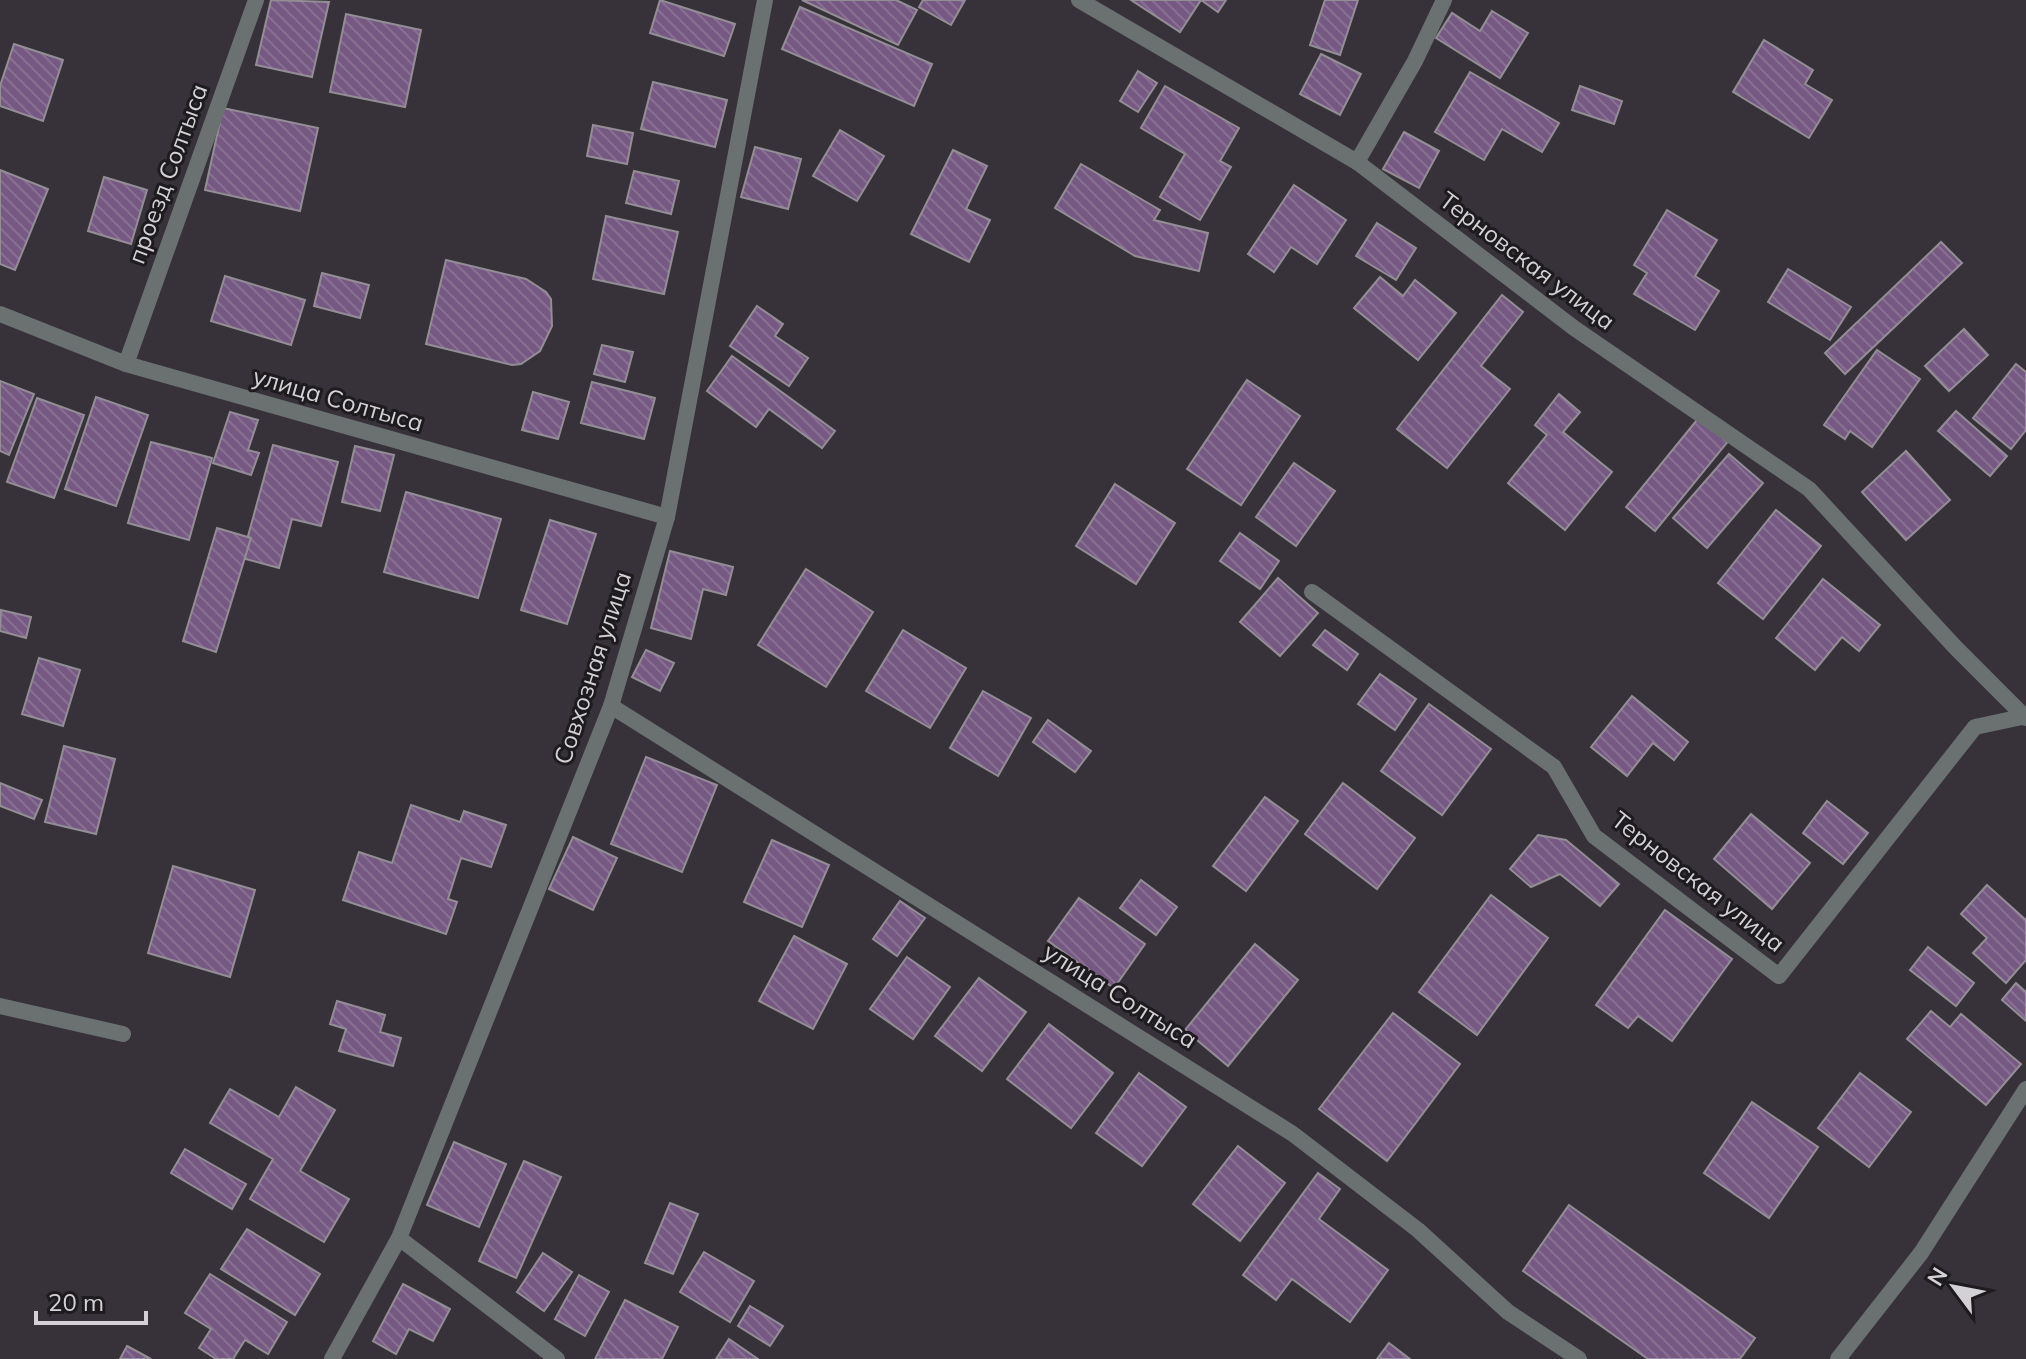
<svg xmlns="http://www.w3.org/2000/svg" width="2026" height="1359" viewBox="0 0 2026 1359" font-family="Mulish,sans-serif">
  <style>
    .building { fill: url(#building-back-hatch); stroke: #938e95; stroke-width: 2 }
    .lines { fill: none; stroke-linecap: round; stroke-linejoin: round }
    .service { stroke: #6b7070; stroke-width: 16 }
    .minor { stroke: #6b7070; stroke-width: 16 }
    .labels { text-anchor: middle; stroke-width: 6; stroke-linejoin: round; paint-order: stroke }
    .street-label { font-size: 24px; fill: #d3d1d5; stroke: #1d1b1e }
  </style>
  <defs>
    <pattern id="building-back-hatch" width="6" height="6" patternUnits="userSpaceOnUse" patternTransform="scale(2)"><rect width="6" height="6" fill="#755982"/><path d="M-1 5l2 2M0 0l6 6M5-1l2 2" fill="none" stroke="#887093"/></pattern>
  </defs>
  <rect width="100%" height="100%" fill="#373239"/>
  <g class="building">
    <path d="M271,0L329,2L312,77L256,65Z"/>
    <path d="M660,0L735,24L724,56L650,33Z"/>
    <path d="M802,0H896L917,10L898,45Z"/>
    <path d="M923,0H965L951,25L919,7Z"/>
    <path d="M1131,0H1226L1218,12L1201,0L1180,32Z"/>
    <path d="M1325,0H1358L1340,55L1310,45Z"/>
    <path d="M800,7L932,64L914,106L782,49Z"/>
    <path d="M1492,11L1528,33L1500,78L1436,38L1452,13L1480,31Z"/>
    <path d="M346,14L421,30L405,107L330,92Z"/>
    <path d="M1764,40L1813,70L1805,84L1832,100L1809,138L1733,92Z"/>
    <path d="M14,44L63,60L43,121L0,106V86Z"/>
    <path d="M1321,54L1361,74L1340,115L1300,94Z"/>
    <path d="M1138,71L1157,83L1138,112L1120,101Z"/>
    <path d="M1470,72L1559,123L1542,152L1502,129L1484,160L1435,132Z"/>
    <path d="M653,82L727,100L715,147L641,129Z"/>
    <path d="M1165,86L1239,128L1220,161L1231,167L1200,220L1160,197L1185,154L1141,128Z"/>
    <path d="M1580,86L1622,101L1614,124L1572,110Z"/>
    <path d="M223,108L318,128L300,211L205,190Z"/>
    <path d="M593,125L633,133L627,164L587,156Z"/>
    <path d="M840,130L884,156L857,201L813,176Z"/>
    <path d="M1404,132L1439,151L1419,188L1383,169Z"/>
    <path d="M755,147L801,159L788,209L741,197Z"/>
    <path d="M953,150L987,166L966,209L990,220L969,262L911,234Z"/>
    <path d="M1081,164L1160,210L1154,220L1208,233L1199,271L1135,256L1055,208Z"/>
    <path d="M0,170L48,189L15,270L0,264Z"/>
    <path d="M634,171L679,181L671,214L626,203Z"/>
    <path d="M104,177L147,190L131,244L88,231Z"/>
    <path d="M1294,185L1346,220L1317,264L1291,247L1274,272L1248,254Z"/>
    <path d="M1667,210L1717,240L1695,276L1719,291L1695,330L1634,294L1647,273L1634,265Z"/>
    <path d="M606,216L678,232L664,294L593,279Z"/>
    <path d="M1377,223L1416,248L1396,280L1356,256Z"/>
    <path d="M1941,242L1962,263L1845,374L1825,353Z"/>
    <path d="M446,260L526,279L546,292L551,299L552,326L540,351L521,364L512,365L426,344Z"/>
    <path d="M1788,269L1851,307L1830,340L1768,302Z"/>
    <path d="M322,273L369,285L360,318L314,306Z"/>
    <path d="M225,276L305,300L291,345L211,321Z"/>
    <path d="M1380,277L1403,296L1415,280L1456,313L1418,360L1354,308Z"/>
    <path d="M1502,295L1523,312L1481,366L1510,389L1447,468L1397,429Z"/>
    <path d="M757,306L783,324L775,336L808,358L789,386L730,346Z"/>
    <path d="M1964,329L1988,355L1949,391L1925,366Z"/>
    <path d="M602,345L633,352L625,382L594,374Z"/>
    <path d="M1877,350L1920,379L1872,447L1850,431L1845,439L1824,425Z"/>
    <path d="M732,356L835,431L822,448L769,409L756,427L707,391Z"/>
    <path d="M2016,364L2026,372V430L2011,449L1973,418Z"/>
    <path d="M1247,380L1300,416L1241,505L1187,469Z"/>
    <path d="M0,381L34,394L9,455L0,451Z"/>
    <path d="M592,382L655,398L644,439L581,423Z"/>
    <path d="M533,392L569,402L558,439L522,430Z"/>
    <path d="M1559,394L1580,412L1563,432L1612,472L1565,530L1508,483L1547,435L1535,425Z"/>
    <path d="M96,397L148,415L116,506L65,489Z"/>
    <path d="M37,398L84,415L54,498L7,482Z"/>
    <path d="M1956,411L2007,456L1990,476L1938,431Z"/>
    <path d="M230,412L258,420L248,450L259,453L251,475L213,463Z"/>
    <path d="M1701,415L1730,439L1655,531L1626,507Z"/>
    <path d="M151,442L212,458L189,540L128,523Z"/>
    <path d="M273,445L338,462L321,526L292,519L279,568L242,558Z"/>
    <path d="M355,446L394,455L380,511L342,502Z"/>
    <path d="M1906,451L1950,500L1906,540L1862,492Z"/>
    <path d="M1729,454L1763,483L1707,548L1673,518Z"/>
    <path d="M1294,463L1335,491L1296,546L1256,517Z"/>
    <path d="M1115,484L1175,523L1136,584L1076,546Z"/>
    <path d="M406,492L501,519L478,598L384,572Z"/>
    <path d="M1776,510L1821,546L1763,619L1718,583Z"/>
    <path d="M550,520L596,534L567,624L521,610Z"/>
    <path d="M217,528L251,538L216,652L183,641Z"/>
    <path d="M1240,533L1279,561L1260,589L1220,561Z"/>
    <path d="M670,551L733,567L726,595L703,589L691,639L651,628Z"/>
    <path d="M806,569L873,612L826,687L758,645Z"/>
    <path d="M1278,578L1318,613L1280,656L1240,622Z"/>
    <path d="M1823,579L1880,625L1859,651L1842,637L1815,670L1776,638Z"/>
    <path d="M1,610L31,617L26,638L0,631Z"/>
    <path d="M903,630L966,668L930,728L866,691Z"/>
    <path d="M1325,630L1358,654L1347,670L1313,645Z"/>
    <path d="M646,650L674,663L660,691L632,677Z"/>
    <path d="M39,658L80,670L63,726L22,714Z"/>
    <path d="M1380,674L1416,699L1395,730L1358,704Z"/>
    <path d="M983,691L1031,718L998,776L950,748Z"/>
    <path d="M1632,696L1688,742L1674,760L1653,743L1627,776L1591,747Z"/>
    <path d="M1429,704L1491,749L1442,815L1381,771Z"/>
    <path d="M1048,720L1091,751L1075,772L1033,742Z"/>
    <path d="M64,746L115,759L96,834L45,822Z"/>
    <path d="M646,757L717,785L682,872L611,844Z"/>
    <path d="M0,783L42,800L34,819L0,806Z"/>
    <path d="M1343,783L1415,838L1377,889L1305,834Z"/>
    <path d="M1265,797L1298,821L1246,891L1213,866Z"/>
    <path d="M1827,801L1868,833L1843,864L1803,833Z"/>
    <path d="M411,805L460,822L464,811L506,825L491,867L461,858L448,899L457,902L446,934L343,900L359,852L392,863Z"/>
    <path d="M1751,814L1810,863L1772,909L1714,859Z"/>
    <path d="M1538,835L1566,840L1619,884L1600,906L1560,874L1531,887L1510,869Z"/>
    <path d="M573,837L617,858L593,910L549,889Z"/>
    <path d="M772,840L829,865L802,927L744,902Z"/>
    <path d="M173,866L255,890L230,977L148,953Z"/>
    <path d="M1141,880L1177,907L1156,935L1120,908Z"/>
    <path d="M1987,885L2026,920V960L2006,983L1973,953L1987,938L1961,914Z"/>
    <path d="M1491,895L1548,938L1477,1035L1419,992Z"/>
    <path d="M1079,898L1145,944L1114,988L1048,941Z"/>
    <path d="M900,901L925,918L897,956L873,939Z"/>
    <path d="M1665,910L1732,959L1672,1041L1638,1016L1628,1028L1596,1005Z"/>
    <path d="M794,936L847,964L813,1029L759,1001Z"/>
    <path d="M1255,944L1298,980L1228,1066L1185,1030Z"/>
    <path d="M1928,947L1974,983L1956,1006L1910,970Z"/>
    <path d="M907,957L950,987L913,1039L870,1009Z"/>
    <path d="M979,978L1026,1012L982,1071L935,1036Z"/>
    <path d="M2016,983L2026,992V1021L2002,1000Z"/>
    <path d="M337,1001L385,1015L380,1032L401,1038L393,1066L339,1051L346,1029L330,1024Z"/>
    <path d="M1931,1011L1950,1027L1961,1014L2021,1064L1986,1105L1907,1039Z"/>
    <path d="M1393,1013L1460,1064L1387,1161L1319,1109Z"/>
    <path d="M1049,1024L1113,1073L1071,1128L1007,1079Z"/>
    <path d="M1139,1073L1186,1107L1142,1166L1096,1133Z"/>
    <path d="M1860,1073L1911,1112L1869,1167L1818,1128Z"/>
    <path d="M296,1087L335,1110L300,1171L349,1199L324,1242L250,1199L273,1159L210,1123L230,1089L279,1117Z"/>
    <path d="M1752,1102L1818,1147L1769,1218L1704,1173Z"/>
    <path d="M454,1142L506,1164L479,1227L427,1205Z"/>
    <path d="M1238,1146L1285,1183L1240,1241L1193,1204Z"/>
    <path d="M185,1149L246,1184L232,1209L171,1173Z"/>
    <path d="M524,1161L561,1177L516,1278L479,1261Z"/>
    <path d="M1318,1173L1340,1189L1319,1219L1388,1270L1350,1322L1292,1279L1276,1300L1243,1275Z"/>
    <path d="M670,1203L698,1214L673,1274L645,1263Z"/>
    <path d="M1569,1205L1755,1338L1740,1359H1648L1523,1271Z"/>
    <path d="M247,1229L320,1274L295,1315L221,1269Z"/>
    <path d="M704,1252L754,1281L730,1322L680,1292Z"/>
    <path d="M543,1253L572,1272L544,1311L517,1292Z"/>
    <path d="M210,1274L287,1322L268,1354L245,1340L233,1359H216L199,1348L211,1329L185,1313Z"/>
    <path d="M579,1275L609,1292L585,1336L555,1319Z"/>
    <path d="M403,1284L450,1309L433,1341L409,1329L396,1354L373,1341Z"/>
    <path d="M625,1300L678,1327L662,1359H595Z"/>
    <path d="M750,1306L783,1326L770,1346L738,1326Z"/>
    <path d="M729,1339L758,1359H716Z"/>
    <path d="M1389,1343L1410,1359H1377Z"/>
    <path d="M127,1346L151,1359H120Z"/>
  </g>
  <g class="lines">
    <g class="service">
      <path d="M126,364L256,0"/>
      <path d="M1312,592L1554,767L1594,836L1779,976L1975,727L2026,716"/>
      <path d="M0,1006L123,1034"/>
    </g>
    <g class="minor">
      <path d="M1079,0L1357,162L1574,328L1809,489L1955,647L2026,718"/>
      <path d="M1357,162L1415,61L1444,0"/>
      <path d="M0,314L126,364L667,517"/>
      <path d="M611,706L1293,1134L1418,1230L1508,1312L1579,1359"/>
      <path d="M399,1238L557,1359"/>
      <path d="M332,1359L399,1238L611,706L667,517L765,0"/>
      <path d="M1838,1359L1921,1253L2026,1089"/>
    </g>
  </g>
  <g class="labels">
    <g class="street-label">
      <text transform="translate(168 174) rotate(-70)" y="8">проезд Солтыса</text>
      <text transform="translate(1527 261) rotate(37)" y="8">Терновская улица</text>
      <text transform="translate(338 400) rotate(16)" y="8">улица Солтыса</text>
      <text transform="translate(593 668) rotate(-72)" y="8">Совхозная улица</text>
      <text transform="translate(1698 882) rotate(38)" y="8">Терновская улица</text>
      <text transform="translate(1120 996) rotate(32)" y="8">улица Солтыса</text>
    </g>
  </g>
  <g transform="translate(1954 1287) rotate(302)" stroke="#1d1b1e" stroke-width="6" paint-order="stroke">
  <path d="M0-6L14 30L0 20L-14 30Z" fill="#d3d1d5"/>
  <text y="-12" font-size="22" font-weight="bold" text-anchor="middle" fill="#d3d1d5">N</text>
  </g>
  <path d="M36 1311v12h110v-12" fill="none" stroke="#d3d1d5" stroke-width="4"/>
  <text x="48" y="1311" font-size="24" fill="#d3d1d5" stroke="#1d1b1e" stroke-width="6" paint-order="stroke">20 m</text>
</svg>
